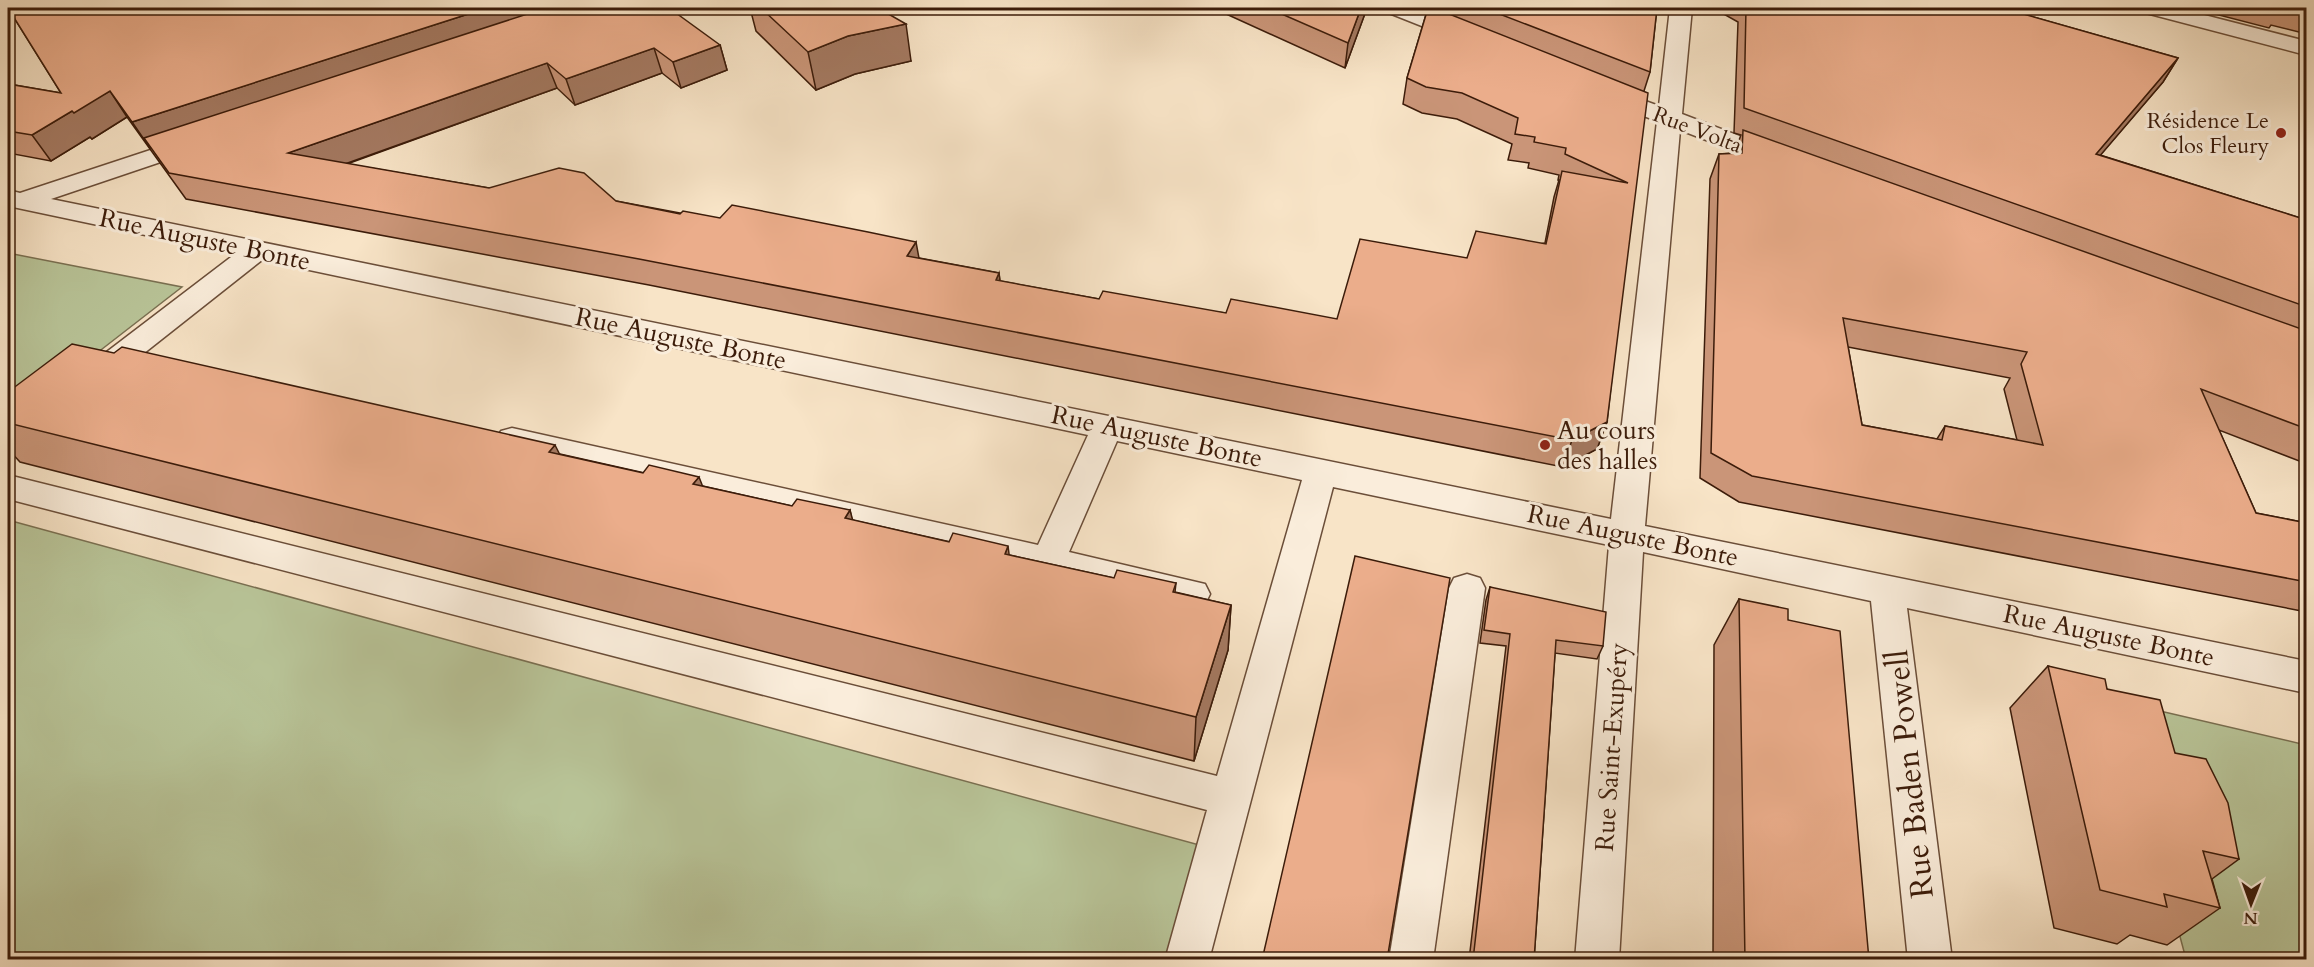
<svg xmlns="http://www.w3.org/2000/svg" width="2314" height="967" viewBox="0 0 2314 967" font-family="Cardo,serif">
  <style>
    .green { fill: #b9c599; stroke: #7a7052; stroke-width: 1.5 }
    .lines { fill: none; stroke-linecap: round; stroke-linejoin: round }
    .minor-casing { stroke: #6b4e39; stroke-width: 3 }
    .minor { fill: #faeddb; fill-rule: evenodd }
    .wall { fill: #ca9578; stroke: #3c1c0a; stroke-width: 1.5; fill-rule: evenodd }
    .shaded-wall { fill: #a47961; stroke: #3c1c0a; stroke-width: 1.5 }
    .building { fill: #ebad8b; stroke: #3c1c0a; stroke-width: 1.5; fill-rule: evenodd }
    .poi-dot { fill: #8f2418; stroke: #faeddb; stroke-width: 2 }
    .labels { text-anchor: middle; stroke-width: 6; stroke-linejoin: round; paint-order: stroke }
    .far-poi-label { font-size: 22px; fill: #3c1c0a; stroke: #faeddb; text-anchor: end }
    .far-street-label { font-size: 22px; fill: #3c1c0a; stroke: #faeddb }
    .street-label { font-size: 26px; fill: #3c1c0a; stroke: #faeddb }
    .poi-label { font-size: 26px; fill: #3c1c0a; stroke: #faeddb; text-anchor: start }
    .near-street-label { font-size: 32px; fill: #3c1c0a; stroke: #faeddb }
  </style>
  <rect width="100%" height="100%" fill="#f8e4c7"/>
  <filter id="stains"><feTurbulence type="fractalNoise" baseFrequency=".00333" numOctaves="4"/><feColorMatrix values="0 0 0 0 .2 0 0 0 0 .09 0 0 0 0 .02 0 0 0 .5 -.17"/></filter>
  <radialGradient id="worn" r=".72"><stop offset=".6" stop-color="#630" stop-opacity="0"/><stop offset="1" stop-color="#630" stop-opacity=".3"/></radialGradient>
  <g class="green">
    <path d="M8,253L182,287L8,422Z"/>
    <path d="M8,520L1203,846L1170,959H8Z"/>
    <path d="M2117,701L2306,745V959H2186Z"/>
  </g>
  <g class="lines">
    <defs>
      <g id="minor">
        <path d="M1386,8H1415L1473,30L1476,35L1473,40H1457L1389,13Z"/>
        <path d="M1670,8H1692L1682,114L1789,155L1793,160L1789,165L1780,168L1771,165L1680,130L1645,526L2306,661V693L1907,608L1952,960H1908L1871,601L1643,552L1619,960H1575L1609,545L1333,487L1209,960H1165L1207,810L8,499V475L1217,776L1302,480L1117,441L1069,552L1205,584L1210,594L1205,604L1192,608L512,450L501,447L496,439L501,431L512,428L1038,545L1088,435L262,260L105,384L94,387L83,384L79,377L83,370L235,254L8,206V190L20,193L199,134L208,136L211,141L208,146L51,199L1611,519L1657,121L1596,98L1592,93L1596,88L1604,86L1659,106Z"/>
        <path d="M2143,8H2177L2306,41V55L2146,13Z"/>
        <path d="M1467,574L1480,578L1485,588L1433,960H1389L1449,588L1454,578Z"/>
      </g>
    </defs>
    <use href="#minor" class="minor-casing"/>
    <use href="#minor" class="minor"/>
  </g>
  <g class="wall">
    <path d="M8,8L720,45L727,70L681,88L662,73L575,105L557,88L347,164L489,188L616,201L999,273L1000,281L1099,299L1226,313L1337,319L1467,258L1545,243L1554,197L1559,180H1558L1559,175L1528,168L1529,163L1508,160L1512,144L1457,119L1422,113L1403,104L1407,78L1427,11L1418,8H1657L1650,72L1644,91L1607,422L1597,449L1563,467L649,285L186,199L127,117L92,139L90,137L51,161L8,153V84L61,93Z"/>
    <path d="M750,8H878L911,61L855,74L816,90L756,31Z"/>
    <path d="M1213,8H1388L1387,14L1367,8L1345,68Z"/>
    <path d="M1713,8H2002L2178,58L2163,82L2100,155L2307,220V464L2219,430L2256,513L2307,523V612L1739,502L1700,478L1710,179L1719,154L1734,153L1741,135L1734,133L1738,22ZM1848,347L2010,378L2004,389L2017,440L1945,426L1937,439L1862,425Z"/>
    <path d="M2192,8H2307V34L2271,25L2269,28Z"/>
    <path d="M8,392L560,454L792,506L850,510L852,520L1009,555L1114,578L1176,583L1175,592L1231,605L1228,650L1194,761L20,462L8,449Z"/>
    <path d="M1490,587L1603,646L1597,659L1555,653L1534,960H1469L1506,646L1480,643L1486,600Z"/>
    <path d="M1739,599L1788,620L1869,960H1713L1714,645Z"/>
    <path d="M2048,666L2107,689L2175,753L2239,859L2212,879L2220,908L2167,945L2130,935L2117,944L2054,928L2010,708Z"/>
  </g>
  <g class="shaded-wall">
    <path d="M487,8H571L150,148L132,122Z"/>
    <path d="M1361,8H1367L1345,68L1348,43Z"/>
    <path d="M906,24L911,61L855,74L816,90L808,52L848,36Z"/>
    <path d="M720,45L727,70L681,88L673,62Z"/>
    <path d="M654,48L662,73L575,105L566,79Z"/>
    <path d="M2178,58L2163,82L2081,178L2096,154Z"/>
    <path d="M547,63L557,88L303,179L288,153Z"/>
    <path d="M110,91L127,117L92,139L90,137L51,161L32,135L72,111Z"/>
    <path d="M916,242L921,269L907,256Z"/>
    <path d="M999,273L1002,300L996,280Z"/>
    <path d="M1607,422L1597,449L1563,467L1572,440Z"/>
    <path d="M555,445L578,491L549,452Z"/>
    <path d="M699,477L717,523L693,484Z"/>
    <path d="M850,510L862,556L845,518Z"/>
    <path d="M1008,546L1014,592L1005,554Z"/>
    <path d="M1231,605L1228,650L1194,761L1196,717Z"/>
  </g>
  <g class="building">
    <path d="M8,8H487L132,122L110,91L74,113L72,111L32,135L8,131V84L61,93Z"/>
    <path d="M546,8H669L720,45L673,62L654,48L566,79L547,63L288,153L489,188L559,168L584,173L616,201L680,214L683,211L720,218L732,205L868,232L916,242L907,256L999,273L996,280L1099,299L1103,291L1226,313L1231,299L1337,319L1360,239L1467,258L1476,231L1546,244L1562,171L1628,183L1565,154L1566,148L1534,142L1535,137L1515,134L1518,118L1462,93L1426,87L1407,78L1428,8H1434L1648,93L1607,422L1572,440L639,259L169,173L144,138Z"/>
    <path d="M761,8H878L906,24L848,36L808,52Z"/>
    <path d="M1268,8H1361L1348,43Z"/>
    <path d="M1484,8H1657L1650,72Z"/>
    <path d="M1746,8H2002L2178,58L2096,154L2307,220V307L1744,108Z"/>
    <path d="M1743,130L2307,331V429L2201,389L2256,513L2307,523V582L1752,476L1711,453L1719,154L1742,153ZM1843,318L2027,352L2021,364L2043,445L1945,426L1942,440L1862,425Z"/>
    <path d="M72,344L114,353L122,347L555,445L549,452L643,473L649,465L699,477L693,484L792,506L797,499L850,510L845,518L949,542L953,533L1008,546L1005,554L1114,578L1117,570L1176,583L1173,592L1231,605L1196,717L8,423V392Z"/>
    <path d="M1355,556L1450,578L1387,960H1262Z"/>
    <path d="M1490,587L1606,612L1603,646L1556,640L1534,960H1473L1510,634L1484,630Z"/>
    <path d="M1739,599L1788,609V620L1840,631L1869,960H1745Z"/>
    <path d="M2048,666L2105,679L2107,689L2160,700L2175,753L2206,759L2228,803L2239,859L2203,851L2220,908L2164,894L2167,907L2100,890Z"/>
  </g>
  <g class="poi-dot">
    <circle cx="2281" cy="133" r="6"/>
    <circle cx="1545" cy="445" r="6"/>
  </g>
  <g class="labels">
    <g class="far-poi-label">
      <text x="2269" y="128">Résidence Le<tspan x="2269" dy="25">Clos Fleury</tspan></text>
    </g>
    <g class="far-street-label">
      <text transform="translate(1698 129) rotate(21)" y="8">Rue Volta</text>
    </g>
    <g class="street-label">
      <text transform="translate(205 239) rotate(12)" y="9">Rue Auguste Bonte</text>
      <text transform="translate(681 338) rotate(12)" y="9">Rue Auguste Bonte</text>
      <text transform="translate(1157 436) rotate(12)" y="9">Rue Auguste Bonte</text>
      <text transform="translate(1633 535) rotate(12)" y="9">Rue Auguste Bonte</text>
      <text transform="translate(2109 635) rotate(12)" y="9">Rue Auguste Bonte</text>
      <text transform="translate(1611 747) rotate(-86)" y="9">Rue Saint-Exupéry</text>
    </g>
    <g class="poi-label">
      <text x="1557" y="439">Au cours<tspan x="1557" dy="30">des halles</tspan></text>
    </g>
    <g class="near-street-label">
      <text transform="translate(1909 774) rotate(-96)" y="11">Rue Baden Powell</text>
    </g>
  </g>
  <rect width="2314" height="967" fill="none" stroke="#f8e4c7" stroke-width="30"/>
  <rect x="9" y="9" width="2296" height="949" fill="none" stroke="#3c1c0a" stroke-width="3"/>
  <rect x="15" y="15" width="2284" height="937" fill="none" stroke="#3c1c0a" stroke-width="1.5"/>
  <g transform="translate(2251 904) rotate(181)" stroke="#faeddb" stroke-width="4.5" paint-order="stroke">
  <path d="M0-4.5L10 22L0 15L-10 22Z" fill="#3c1c0a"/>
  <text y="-9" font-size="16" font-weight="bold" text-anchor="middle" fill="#3c1c0a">N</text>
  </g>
  <rect width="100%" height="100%" filter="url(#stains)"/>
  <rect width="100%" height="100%" fill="url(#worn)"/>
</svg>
